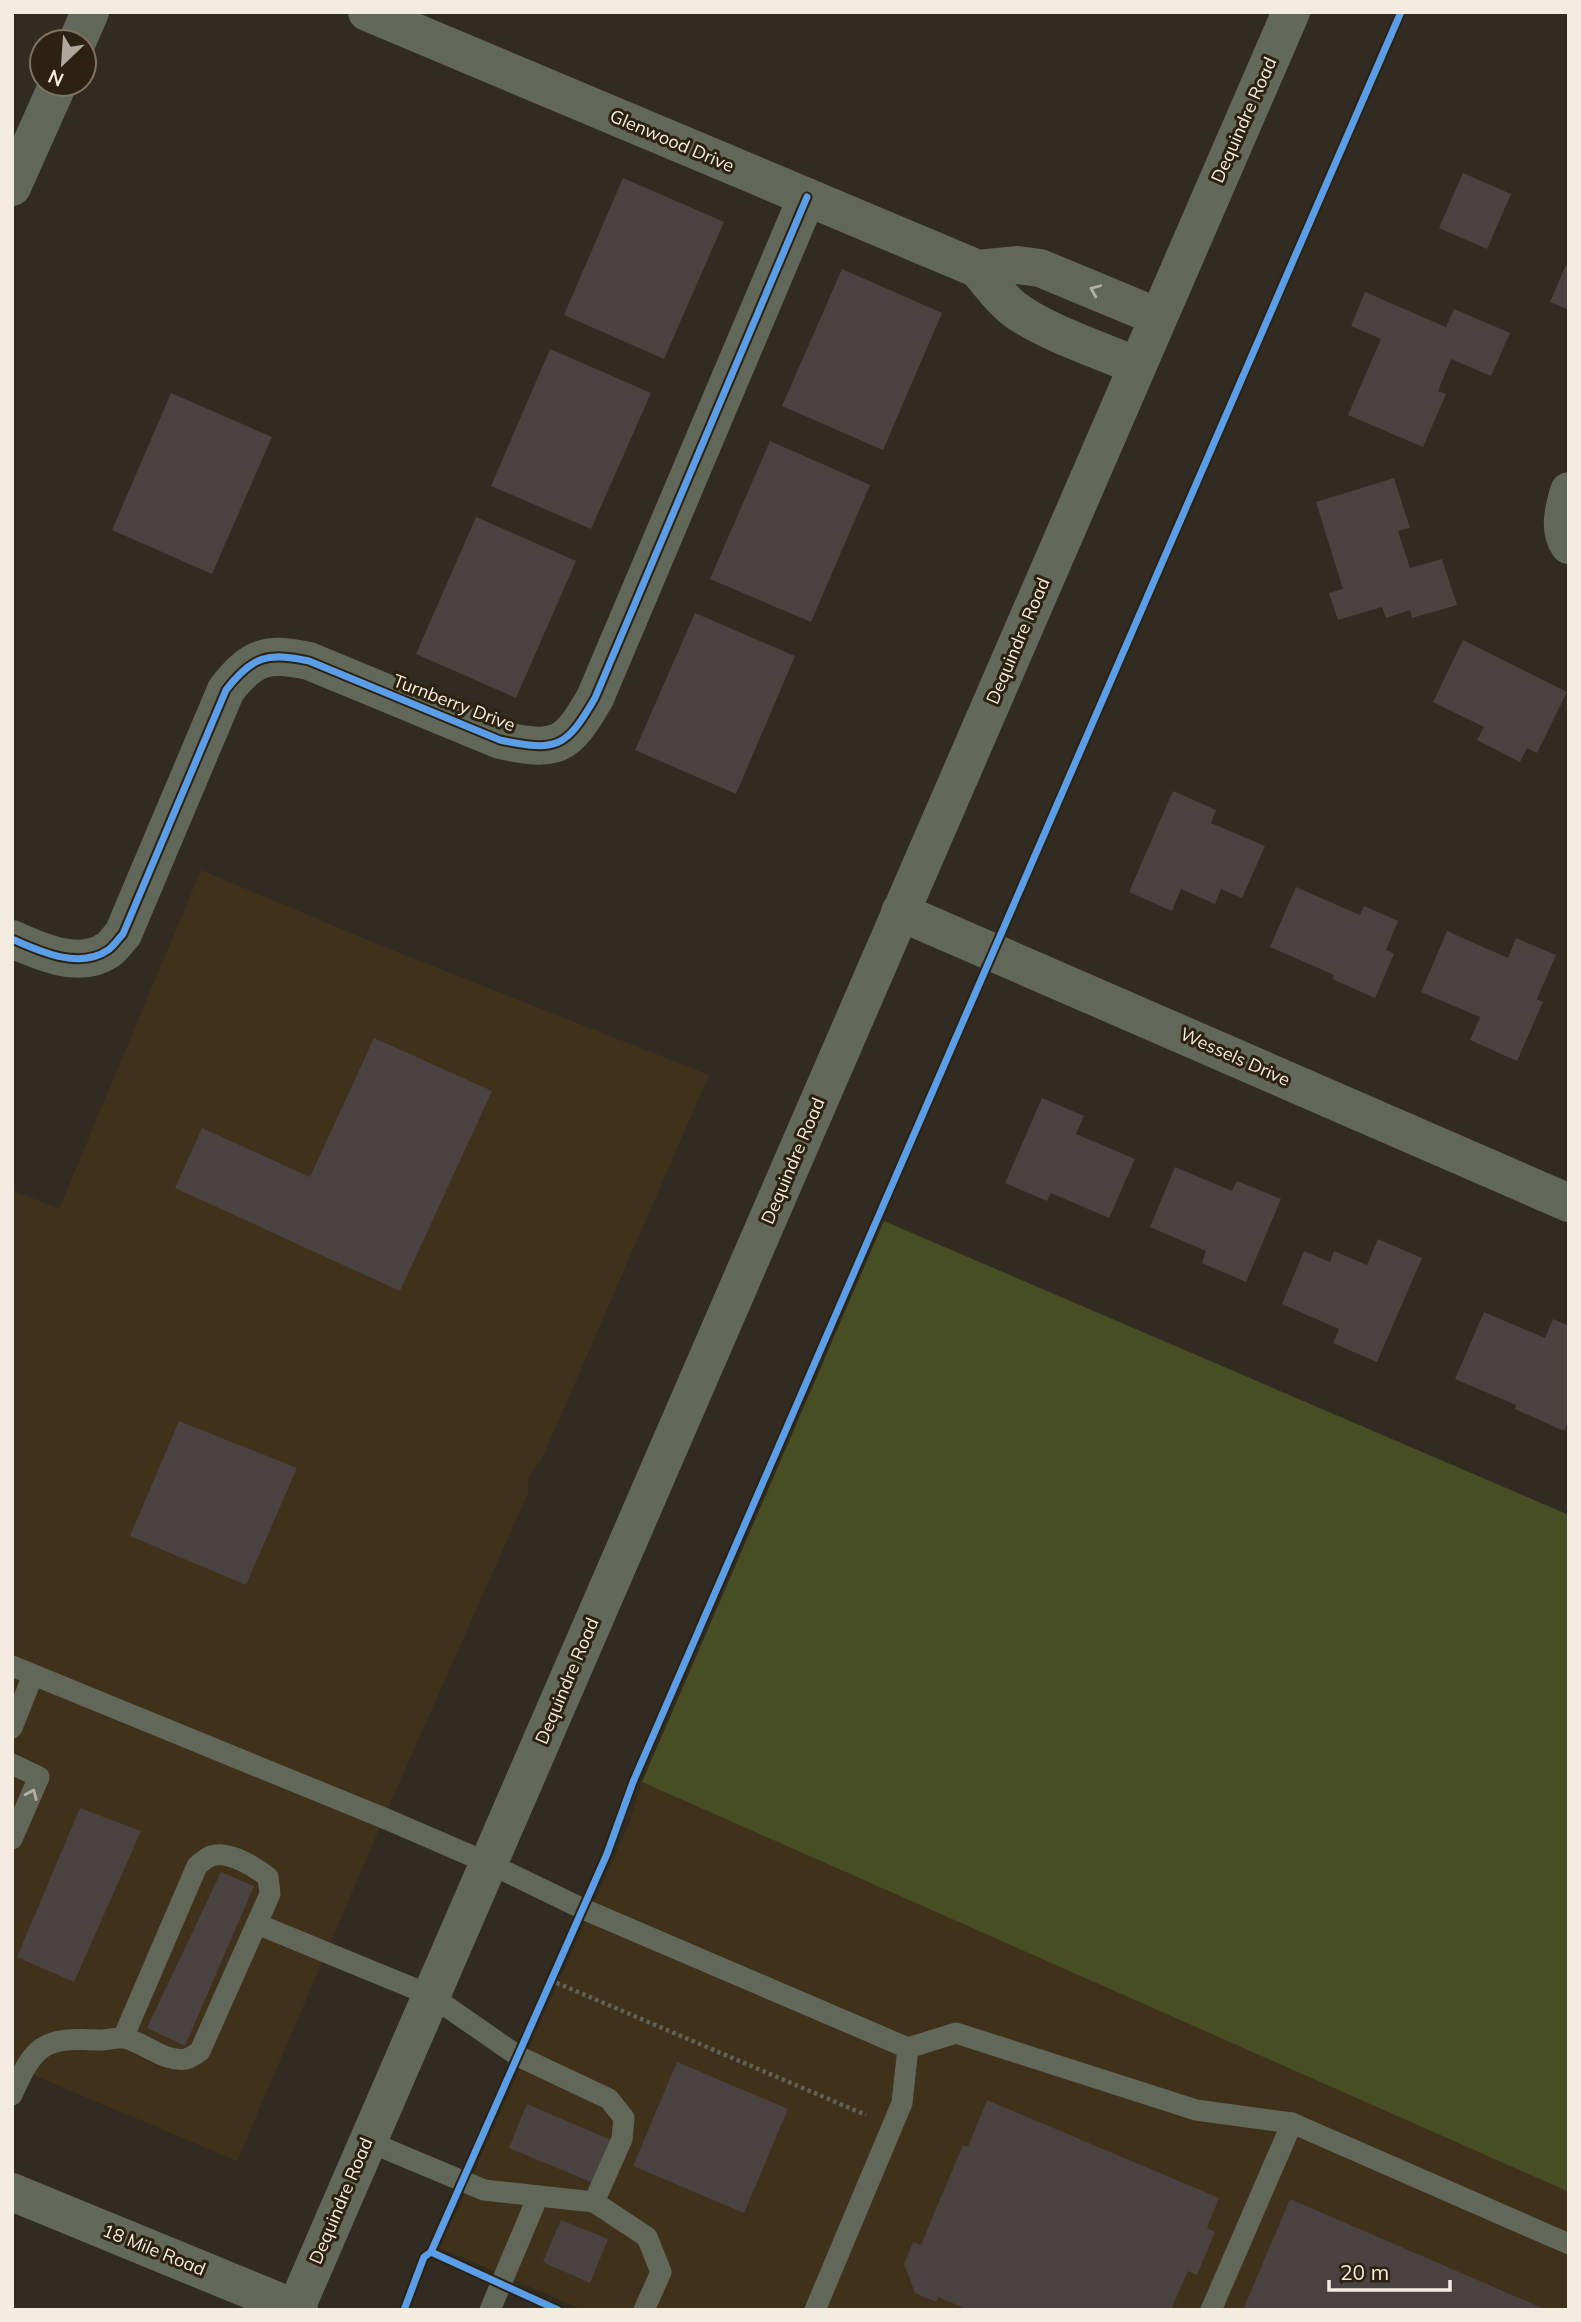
<svg xmlns="http://www.w3.org/2000/svg" width="1581" height="2322" viewBox="0 0 1581 2322" font-family="Mulish,sans-serif">
  <style>
    .built { fill: #40311b }
    .green { fill: #484e24 }
    .building { fill: #494240 }
    .lines { fill: none; stroke-linecap: round; stroke-linejoin: round }
    .path { stroke: #616258; stroke-width: 4.5; stroke-dasharray: 3.5 3.5; stroke-linecap: butt }
    .service { stroke: #61685a; stroke-width: 21 }
    .minor { stroke: #61685a; stroke-width: 38 }
    .secondary { stroke: #63695a; stroke-width: 38 }
    .cycleway-casing { stroke: #2d2211; stroke-width: 11 }
    .cycleway { stroke: #5a9eea; stroke-width: 7 }
    .oneway { stroke: #b2b1a4 }
    .labels { text-anchor: middle; stroke-width: 6; stroke-linejoin: round; paint-order: stroke }
    .street-label { font-size: 18px; fill: #f4ece1; stroke: #2d2211 }
  </style>
  <rect width="100%" height="100%" fill="#312b21"/>
  <g class="built">
    <path d="M201,870L382,946L709,1075L541,1461L535,1467L528,1480V1493L395,1792L237,2161L12,2066V1190L59,1209Z"/>
    <path d="M642,1782L1569,2192V2310H583L440,2248L629,1824Z"/>
  </g>
  <path class="green" d="M884,1221L1569,1515V2192L642,1782Z"/>
  <g class="building">
    <path d="M1463,173L1511,194L1487,249L1439,228Z"/>
    <path d="M623,178L724,222L664,359L564,315Z"/>
    <path d="M1566,265L1569,267V310L1550,302Z"/>
    <path d="M842,269L942,313L883,450L782,406Z"/>
    <path d="M1365,292L1446,327L1454,309L1510,333L1491,376L1451,359L1438,391L1446,394L1423,447L1348,415L1381,339L1351,326Z"/>
    <path d="M550,349L651,393L591,529L491,486Z"/>
    <path d="M171,393L272,437L212,574L112,530Z"/>
    <path d="M770,441L870,485L811,622L710,579Z"/>
    <path d="M1394,478L1410,528L1398,531L1410,568L1442,559L1457,605L1412,618L1410,610L1386,618L1382,607L1338,620L1329,593L1343,589L1316,502Z"/>
    <path d="M476,517L576,561L516,698L416,654Z"/>
    <path d="M695,613L795,656L736,794L635,750Z"/>
    <path d="M1463,640L1567,692L1537,753L1527,748L1520,762L1477,740L1484,727L1433,702Z"/>
    <path d="M1173,791L1216,810L1211,823L1265,846L1242,898L1221,889L1215,904L1181,889L1172,911L1129,892Z"/>
    <path d="M1296,887L1360,915L1364,906L1398,921L1386,950L1394,954L1375,998L1332,979L1334,975L1270,947Z"/>
    <path d="M1447,931L1508,958L1516,938L1556,955L1537,999L1543,1002L1517,1061L1470,1040L1480,1017L1421,992Z"/>
    <path d="M374,1038L492,1091L400,1291L175,1188L202,1128L310,1177Z"/>
    <path d="M1042,1098L1084,1116L1076,1134L1135,1159L1109,1218L1051,1193L1047,1201L1005,1183Z"/>
    <path d="M1175,1167L1232,1191L1237,1181L1281,1199L1246,1282L1202,1263L1206,1251L1150,1227Z"/>
    <path d="M1378,1239L1422,1258L1377,1362L1333,1343L1339,1329L1282,1304L1304,1251L1330,1262L1334,1251L1367,1265Z"/>
    <path d="M1484,1312L1545,1338L1553,1319L1569,1326V1420L1564,1431L1515,1409L1516,1405L1455,1379Z"/>
    <path d="M179,1421L297,1468L246,1585L130,1536Z"/>
    <path d="M80,1808L141,1831L74,1982L17,1957Z"/>
    <path d="M221,1872L254,1886L185,2046L147,2028Z"/>
    <path d="M677,2062L788,2109L744,2213L633,2166Z"/>
    <path d="M987,2100L1219,2198L1207,2228L1215,2232L1197,2275L1188,2271L1171,2310H969L938,2297L936,2302L915,2293L904,2264L913,2242L921,2245L963,2145L968,2147Z"/>
    <path d="M527,2104L611,2140L593,2183L509,2148Z"/>
    <path d="M1290,2199L1547,2310H1243Z"/>
    <path d="M561,2220L608,2239L590,2283L543,2262Z"/>
  </g>
  <g class="lines">
    <path class="path" d="M550,1980L866,2115"/>
    <g class="service">
      <path d="M12,1666L391,1821L488,1863L581,1908L908,2048L902,2103L815,2310"/>
      <path d="M12,1728L33,1675"/>
      <path d="M12,1764L39,1777L12,1839"/>
      <path d="M257,1924L430,1995L518,2056L609,2099L624,2118L622,2139L594,2202L484,2190L367,2141"/>
      <path d="M908,2048L956,2033L1196,2110L1292,2123"/>
      <path d="M12,2095C34,2046 42,2037 97,2040C106,2041 116,2037 124,2038C144,2042 165,2063 186,2059C190,2058 196,2054 200,2051L270,1894L268,1877C255,1867 229,1850 211,1856C206,1858 202,1862 197,1866L123,2038"/>
      <path d="M594,2202L647,2237L661,2272L644,2310"/>
      <path d="M490,2310L538,2196"/>
      <path d="M1211,2310L1292,2123L1569,2244"/>
    </g>
    <g class="minor">
      <path d="M367,12L978,269L1018,265L1040,268L1158,317"/>
      <path d="M77,42L90,12"/>
      <path d="M12,187L58,84"/>
      <path d="M978,269C989,283 1000,298 1014,309C1042,331 1102,351 1137,366"/>
      <path d="M1569,491C1564,509 1558,529 1569,545"/>
      <path d="M900,912L1569,1203"/>
      <path d="M12,939C39,951 79,970 108,950C113,947 118,939 123,934L226,690C252,656 268,652 309,661L500,740C557,752 566,748 595,698L807,197"/>
    </g>
    <g class="secondary">
      <path d="M12,2192L299,2310"/>
      <path d="M295,2310L1291,12"/>
    </g>
    <defs>
      <g id="cycleway">
        <path d="M12,939C39,951 79,970 108,950C113,947 118,939 123,934L226,690C252,656 268,652 309,661L500,740C557,752 566,748 595,698L807,197"/>
        <path d="M431,2252L607,1854L633,1782L1401,12"/>
        <path d="M404,2310L424,2257L431,2252L558,2310"/>
      </g>
    </defs>
    <use href="#cycleway" class="cycleway-casing"/>
    <use href="#cycleway" class="cycleway"/>
  </g>
  <defs><path id="oneway-chevron" d="M-2-3.5L2.5 0L-2 3.5" fill="none" stroke-width="1.6" stroke-linecap="round" stroke-linejoin="round" transform="scale(1.75)"/></defs>
  <g class="oneway">
    <use href="#oneway-chevron" transform="translate(1095 290) rotate(-157)"/>
    <use href="#oneway-chevron" transform="translate(32 1794) rotate(-66)"/>
  </g>
  <g class="labels">
    <g class="street-label">
      <text transform="translate(1244 120) rotate(-66)" y="6">Dequindre Road</text>
      <text transform="translate(672 141) rotate(23)" y="6">Glenwood Drive</text>
      <text transform="translate(1018 641) rotate(-67)" y="6">Dequindre Road</text>
      <text transform="translate(454 703) rotate(21)" y="6">Turnberry Drive</text>
      <text transform="translate(1235 1057) rotate(24)" y="6">Wessels Drive</text>
      <text transform="translate(793 1161) rotate(-67)" y="6">Dequindre Road</text>
      <text transform="translate(567 1681) rotate(-67)" y="6">Dequindre Road</text>
      <text transform="translate(341 2201) rotate(-67)" y="6">Dequindre Road</text>
      <text transform="translate(154 2250) rotate(22)" y="6">18 Mile Road</text>
    </g>
  </g>
  <rect width="1581" height="2322" fill="none" stroke="#f4ece1" stroke-width="28"/>
  <g transform="translate(63 63) rotate(205)"><circle r="33" fill="#2d2211" stroke="#7d7364" stroke-width="2"/>
  <path d="M0-5L12 26L0 18L-12 26Z" fill="#b0a89e"/>
  <text y="-10" font-size="19" font-weight="bold" text-anchor="middle" fill="#f4ece1">N</text>
  </g>
  <path d="M1329 2280v10h121v-10" fill="none" stroke="#f4ece1" stroke-width="3.5"/>
  <text x="1340" y="2280" font-size="21" fill="#f4ece1" stroke="#2d2211" stroke-width="5" paint-order="stroke">20 m</text>
</svg>
